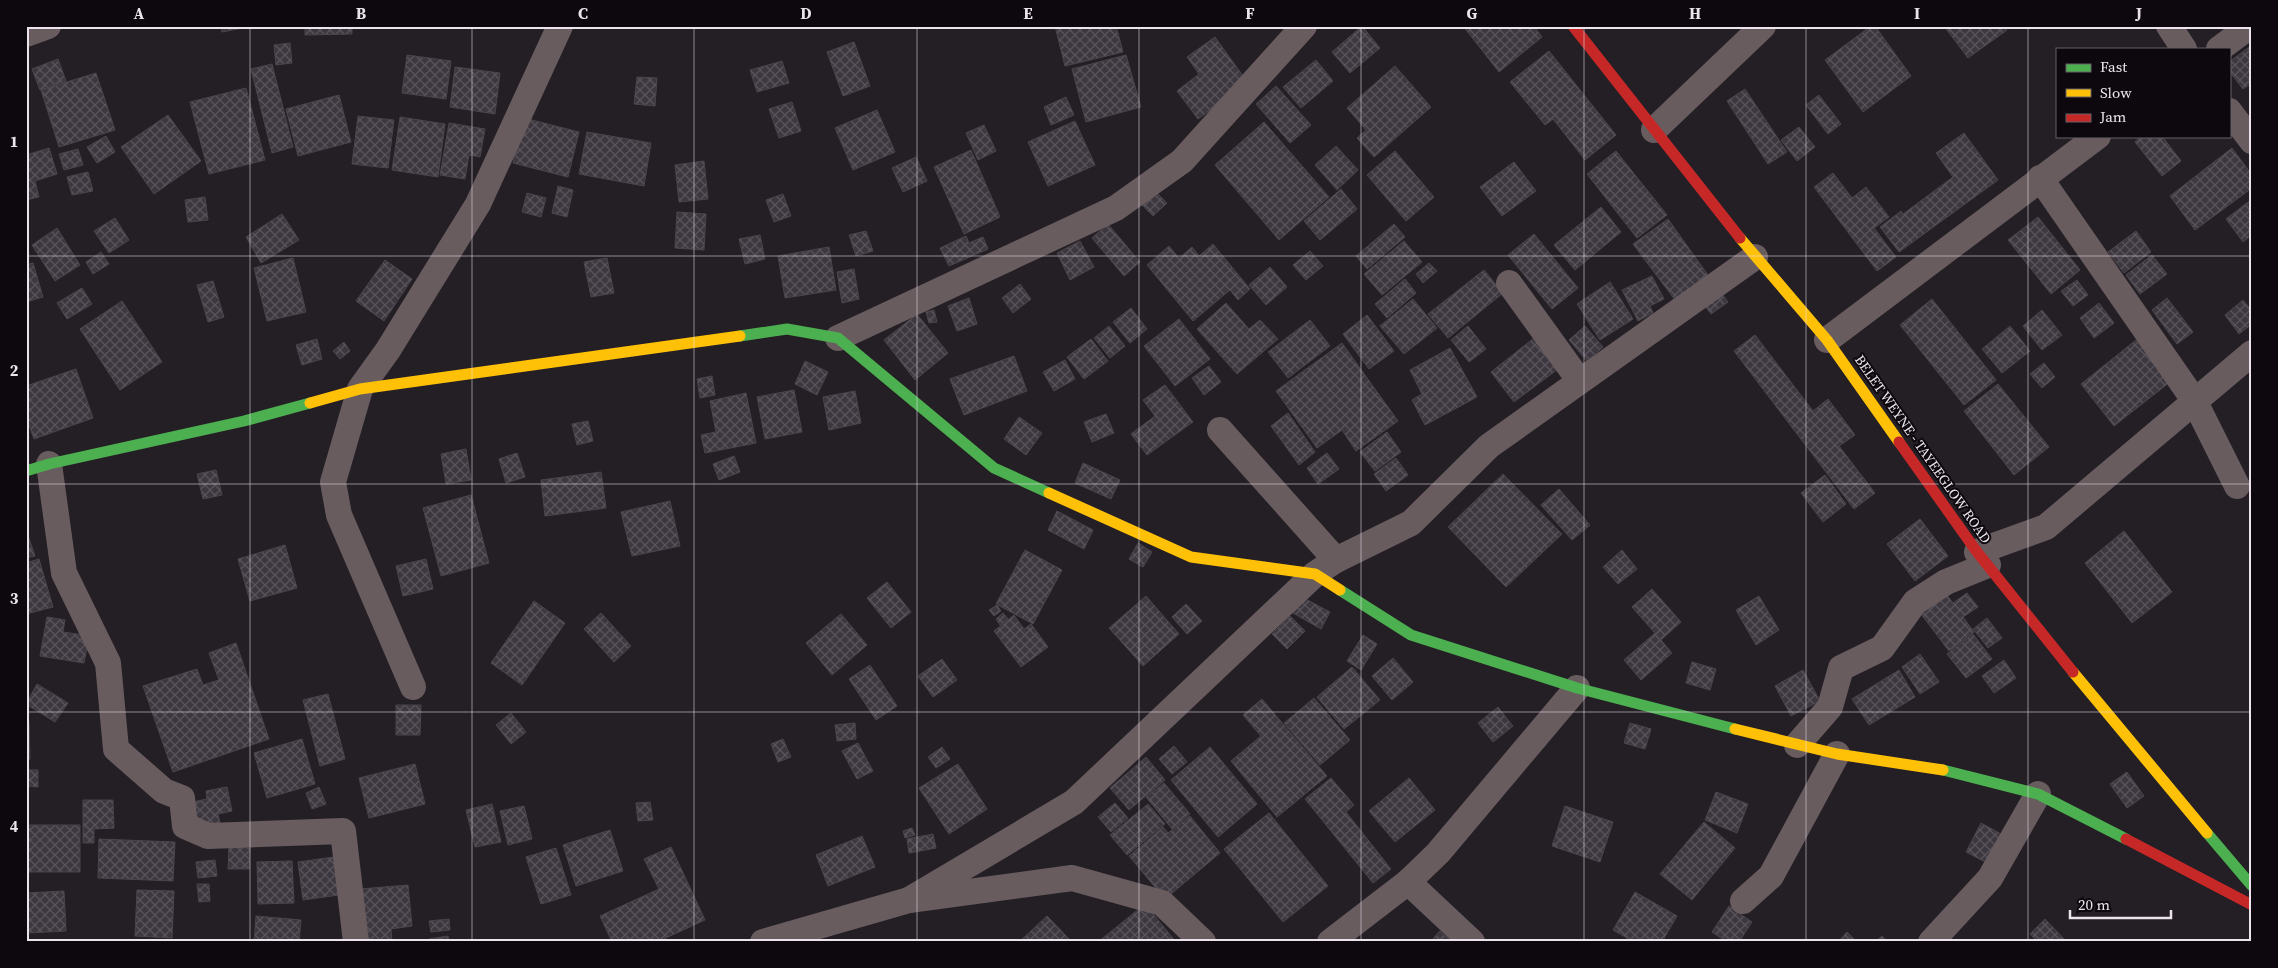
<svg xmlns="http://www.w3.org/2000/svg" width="2278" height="968" viewBox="0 0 2278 968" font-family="'Source Serif 4',serif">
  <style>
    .building { fill: url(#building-cross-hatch); stroke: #49454a }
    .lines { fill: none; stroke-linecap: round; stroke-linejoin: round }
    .street { stroke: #685c5f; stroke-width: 26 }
    .fast { stroke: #4caf50; stroke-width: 11 }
    .slow { stroke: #ffc107; stroke-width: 11 }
    .jam { stroke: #c62828; stroke-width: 11 }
    .grid { fill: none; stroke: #ebe4ec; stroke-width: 1; stroke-opacity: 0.55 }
    .labels { text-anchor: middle; stroke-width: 4; stroke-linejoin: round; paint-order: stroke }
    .street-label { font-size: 14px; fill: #ebe4ec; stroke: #0d080d }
    .neatline { fill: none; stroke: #ebe4ec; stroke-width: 2 }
    .grid-label { font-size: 16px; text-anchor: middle; font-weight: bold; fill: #ebe4ec }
  </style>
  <defs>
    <pattern id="building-cross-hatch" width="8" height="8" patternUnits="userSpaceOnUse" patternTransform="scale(1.25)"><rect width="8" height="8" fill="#3d373f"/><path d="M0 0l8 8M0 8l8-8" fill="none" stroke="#59545b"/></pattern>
  </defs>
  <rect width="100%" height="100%" fill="#241f25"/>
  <g class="building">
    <path d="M221,26H253L222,32Z"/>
    <path d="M305,26H352V34L305,35Z"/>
    <path d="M1055,26H1116L1123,52L1065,66Z"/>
    <path d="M1362,26L1380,48L1350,73L1332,52Z"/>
    <path d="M1463,26H1534L1542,37L1499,72Z"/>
    <path d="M1871,26H1875L1911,76L1863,112L1825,60Z"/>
    <path d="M1944,26H2004L2007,30L1968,58Z"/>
    <path d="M1215,37L1248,83L1198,119L1177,91L1199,74L1187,57Z"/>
    <path d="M854,42L870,86L843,96L827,52Z"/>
    <path d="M290,43L292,63L276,65L274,45Z"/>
    <path d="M2252,45V83L2243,89L2229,71V62Z"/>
    <path d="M1549,51L1616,135L1585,160L1553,119L1545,125L1510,82Z"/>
    <path d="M407,55L451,61L446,99L402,93Z"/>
    <path d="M1126,55L1141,107L1086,122L1072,69Z"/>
    <path d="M58,59L66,81L40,90L32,69Z"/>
    <path d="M1316,60L1333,81L1301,108L1283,87Z"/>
    <path d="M782,61L789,83L757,92L750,70Z"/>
    <path d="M272,64L293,147L272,153L251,69Z"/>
    <path d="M1395,66L1431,107L1374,157L1357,138L1366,130L1347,108Z"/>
    <path d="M455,67L500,73L495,114L450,107Z"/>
    <path d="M96,73L115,130L59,147L41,90Z"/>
    <path d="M637,77L657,78L655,106L634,104Z"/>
    <path d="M1276,86L1311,125L1290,143L1256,104Z"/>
    <path d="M246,88L265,160L209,174L190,102Z"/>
    <path d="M1745,89L1787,152L1768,164L1727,101Z"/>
    <path d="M339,95L351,142L298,156L286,109Z"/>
    <path d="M1819,95L1841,124L1828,134L1806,105Z"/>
    <path d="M1066,97L1074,115L1051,125L1044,107Z"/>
    <path d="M792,102L801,131L779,138L769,109Z"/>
    <path d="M877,110L895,152L853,170L835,128Z"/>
    <path d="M168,115L201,161L154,194L121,147Z"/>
    <path d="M358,116L394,120L388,168L352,164Z"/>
    <path d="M400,117L445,124L438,177L392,170Z"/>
    <path d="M524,118L579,132L568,177L513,163Z"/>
    <path d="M1075,121L1095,165L1048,186L1028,142Z"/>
    <path d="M1264,122L1329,197L1279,240L1215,165Z"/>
    <path d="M449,123L485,129L480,157L469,155L465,179L440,175Z"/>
    <path d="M984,125L996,151L978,160L966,133Z"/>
    <path d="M1799,127L1815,147L1797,161L1781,140Z"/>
    <path d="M587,132L651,143L644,186L579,174Z"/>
    <path d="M1964,133L1998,180L1899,252L1880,227L1901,211L1903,214L1953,177L1936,153Z"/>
    <path d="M106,136L115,152L97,163L87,147Z"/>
    <path d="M2142,136H2162L2181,161L2162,176L2135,142Z"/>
    <path d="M1336,146L1358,170L1337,190L1315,165Z"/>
    <path d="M49,148L57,174L35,181L39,197L26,200V155Z"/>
    <path d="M2232,148L2252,175V188L2195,230L2170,196Z"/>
    <path d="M78,149L83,165L64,170L59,154Z"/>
    <path d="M971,150L1000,217L964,234L934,167Z"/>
    <path d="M1395,151L1434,197L1406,221L1367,175Z"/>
    <path d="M1616,151L1667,215L1637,238L1587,174Z"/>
    <path d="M916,157L927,181L903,192L892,168Z"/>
    <path d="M704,161L708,199L679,202L675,165Z"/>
    <path d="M1514,162L1536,191L1502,216L1480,187Z"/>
    <path d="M88,172L93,191L72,195L67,177Z"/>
    <path d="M1833,173L1852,198L1866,187L1889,217L1874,228L1896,257L1877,271L1814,187Z"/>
    <path d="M558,186L573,190L567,217L552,213Z"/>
    <path d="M1341,189L1357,209L1320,240L1304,221Z"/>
    <path d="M1154,190L1167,203L1153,216L1140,203Z"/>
    <path d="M527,193L546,198L541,217L522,212Z"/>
    <path d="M783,194L791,216L774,222L766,200Z"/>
    <path d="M205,197L208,220L188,222L185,200Z"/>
    <path d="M2252,199V235L2243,242L2226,219Z"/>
    <path d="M1601,207L1621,232L1575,270L1554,245Z"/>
    <path d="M677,212L706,214L704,250L675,248Z"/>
    <path d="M282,214L299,240L261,263L246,237Z"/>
    <path d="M2038,217L2080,270L2051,294L2008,240Z"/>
    <path d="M115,218L129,240L109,253L94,231Z"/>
    <path d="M1668,219L1708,275L1675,300L1633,244Z"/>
    <path d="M1108,224L1140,262L1124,276L1092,238Z"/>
    <path d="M1394,224L1405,237L1367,269L1356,256Z"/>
    <path d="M57,228L80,265L55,281L32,245Z"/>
    <path d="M866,231L873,251L856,256L849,235Z"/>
    <path d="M2136,231L2151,252L2124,273L2108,252Z"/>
    <path d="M1534,234L1578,288L1552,309L1508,255Z"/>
    <path d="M760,235L765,259L745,264L739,239Z"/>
    <path d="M966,236L969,243L983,237L988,249L949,266L940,248Z"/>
    <path d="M1080,241L1094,267L1070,280L1057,253Z"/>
    <path d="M1404,241L1422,262L1382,295L1364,274Z"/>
    <path d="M1213,244L1250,289L1238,300L1230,290L1193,321L1147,265L1169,246L1179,258L1192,247L1199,256Z"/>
    <path d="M829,247L836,290L785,298L778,256Z"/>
    <path d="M1310,251L1323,266L1306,280L1293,265Z"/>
    <path d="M101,252L109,264L93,274L86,262Z"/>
    <path d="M2152,255L2167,274L2140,294L2126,275Z"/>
    <path d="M293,258L306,312L267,321L254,268Z"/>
    <path d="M607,258L614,293L591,297L584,262Z"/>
    <path d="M385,260L412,279L384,321L356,301Z"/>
    <path d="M33,263L43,297L26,302V265Z"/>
    <path d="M1429,263L1437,271L1423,283L1416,274Z"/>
    <path d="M1270,267L1287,287L1266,305L1249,285Z"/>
    <path d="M854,269L859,299L842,303L837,272Z"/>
    <path d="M1484,270L1503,293L1448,338L1428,314Z"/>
    <path d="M1652,276L1664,299L1650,306L1653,313L1638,321L1622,290Z"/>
    <path d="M1405,279L1416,293L1387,318L1375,304Z"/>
    <path d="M2077,280L2088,295L2073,306L2061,291Z"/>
    <path d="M213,281L224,317L208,322L197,285Z"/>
    <path d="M1610,282L1633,319L1600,340L1577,304Z"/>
    <path d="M1020,284L1031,299L1013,313L1002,298Z"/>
    <path d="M82,288L92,304L67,319L57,303Z"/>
    <path d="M1719,290L1728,302L1711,314L1702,302Z"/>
    <path d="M969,298L977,324L957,331L948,306Z"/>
    <path d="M2167,298L2193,332L2177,344L2152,310Z"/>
    <path d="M1413,299L1437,328L1404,354L1380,326Z"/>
    <path d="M1932,299L1996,380L1964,405L1900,325Z"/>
    <path d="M2243,300L2252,311V324L2239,334L2225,315Z"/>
    <path d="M122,301L162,362L120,390L80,329Z"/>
    <path d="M1226,303L1249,329L1260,320L1278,339L1237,374L1197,329Z"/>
    <path d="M2099,303L2114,323L2094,338L2080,318Z"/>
    <path d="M1131,308L1147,329L1130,343L1113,322Z"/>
    <path d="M934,310L937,322L929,323L926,312Z"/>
    <path d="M2042,310L2062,335L2042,350L2023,326Z"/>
    <path d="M917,314L948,353L915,380L884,340Z"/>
    <path d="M1367,315L1394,351L1369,369L1343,334Z"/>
    <path d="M1179,319L1210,359L1175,386L1144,346Z"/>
    <path d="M1310,320L1330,346L1288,378L1268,352Z"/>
    <path d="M1109,326L1125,346L1110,358L1094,338Z"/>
    <path d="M1468,326L1486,349L1469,362L1451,340Z"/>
    <path d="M1585,326L1603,347L1587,361L1569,340Z"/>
    <path d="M2010,326L2030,351L2002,373L1982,349Z"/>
    <path d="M1755,335L1813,411L1828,399L1855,435L1839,446L1875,493L1854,509L1734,351Z"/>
    <path d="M1534,338L1558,369L1514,402L1491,372Z"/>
    <path d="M317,339L322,359L302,365L296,345Z"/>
    <path d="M1091,339L1108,361L1084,379L1067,357Z"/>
    <path d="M2136,340L2170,382L2114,426L2081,384Z"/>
    <path d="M344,342L350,351L340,359L333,351Z"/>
    <path d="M1342,343L1398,421L1356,451L1342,430L1317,448L1276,391Z"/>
    <path d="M1450,348L1477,397L1425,425L1412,400L1422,394L1410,370Z"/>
    <path d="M1014,356L1027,391L964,415L950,379Z"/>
    <path d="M1065,360L1075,379L1054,391L1043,372Z"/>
    <path d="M805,361L828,372L817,395L795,384Z"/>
    <path d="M2044,363L2055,377L2042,388L2030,374Z"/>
    <path d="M1209,366L1221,382L1204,395L1192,378Z"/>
    <path d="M76,369L93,418L34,439L26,417V386Z"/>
    <path d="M712,376L715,395L700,398L697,379Z"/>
    <path d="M1998,384L2049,447L2014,475L1964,411Z"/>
    <path d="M1165,385L1193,422L1147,455L1131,434L1155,416L1143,400Z"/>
    <path d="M794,390L802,432L765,439L757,397Z"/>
    <path d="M855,391L861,423L829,430L823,397Z"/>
    <path d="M746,393L756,443L705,453L701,435L716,432L710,401Z"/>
    <path d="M1288,413L1315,452L1299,465L1271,426Z"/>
    <path d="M1106,414L1114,433L1092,442L1084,422Z"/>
    <path d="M1019,417L1042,433L1026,455L1004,439Z"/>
    <path d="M588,421L593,441L577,445L572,424Z"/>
    <path d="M1387,432L1401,452L1375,471L1360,452Z"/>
    <path d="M466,449L471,480L446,484L441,454Z"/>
    <path d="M517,453L525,477L506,483L499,459Z"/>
    <path d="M1327,453L1339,469L1318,484L1307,468Z"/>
    <path d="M734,456L740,472L719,480L713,464Z"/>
    <path d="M1396,458L1408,475L1386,491L1374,474Z"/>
    <path d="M1083,463L1120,480L1111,499L1075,483Z"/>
    <path d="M216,470L222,495L203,499L197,474Z"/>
    <path d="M601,472L606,508L545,516L541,480Z"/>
    <path d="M1503,474L1562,534L1506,587L1448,527Z"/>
    <path d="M1825,475L1846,504L1823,522L1801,493Z"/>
    <path d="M1559,489L1590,525L1572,540L1541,505Z"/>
    <path d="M471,495L489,563L441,576L423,508Z"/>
    <path d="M670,501L680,546L632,556L621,512Z"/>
    <path d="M1057,511L1093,530L1084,549L1048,530Z"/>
    <path d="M1920,519L1948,556L1915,581L1887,544Z"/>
    <path d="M26,530L35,556L26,558Z"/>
    <path d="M2124,531L2172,592L2132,623L2085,563Z"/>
    <path d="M1138,543L1152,552L1143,567L1129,559Z"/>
    <path d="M285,545L297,588L250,601L238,559Z"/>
    <path d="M1025,550L1062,570L1033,624L996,604Z"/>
    <path d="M1622,550L1637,569L1618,584L1603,567Z"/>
    <path d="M39,559L53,607L26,614V563Z"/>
    <path d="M426,559L433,589L403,596L396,566Z"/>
    <path d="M887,582L911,612L891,628L867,598Z"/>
    <path d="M1652,589L1681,622L1661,640L1632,607Z"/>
    <path d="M1967,593L1978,607L1963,617L1974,632L1949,651L1921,614L1946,594L1953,603Z"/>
    <path d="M1146,596L1179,634L1143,666L1109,628Z"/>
    <path d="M1759,596L1779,630L1756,645L1736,610Z"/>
    <path d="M1302,597L1330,612L1321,629L1293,613Z"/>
    <path d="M534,601L565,623L522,685L491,663Z"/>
    <path d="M1186,604L1202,621L1187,634L1172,617Z"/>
    <path d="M997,605L1001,611L994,616L989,610Z"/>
    <path d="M601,613L631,646L614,662L584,629Z"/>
    <path d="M1003,613L1008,619L1000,625L996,619Z"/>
    <path d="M841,614L867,645L832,675L806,643Z"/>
    <path d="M1014,615L1024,629L1031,624L1048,647L1021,667L994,631Z"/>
    <path d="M1290,616L1305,631L1287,649L1272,634Z"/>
    <path d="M47,617L65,620L63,632L89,636L84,663L40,656Z"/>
    <path d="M1987,618L2002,638L1988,648L1973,629Z"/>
    <path d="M1655,633L1672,653L1641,680L1624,660Z"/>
    <path d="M1973,634L1992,659L1966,678L1947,654Z"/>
    <path d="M1363,635L1377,644L1361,670L1347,661Z"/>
    <path d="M236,643L269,739L173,772L143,686L197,669L203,685L219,680L209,653Z"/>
    <path d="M1920,654L1939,682L1920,694L1902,667Z"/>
    <path d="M1393,658L1413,682L1392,700L1372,676Z"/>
    <path d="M942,659L957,680L933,697L918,676Z"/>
    <path d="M2004,660L2016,678L1994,693L1982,676Z"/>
    <path d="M1692,662L1716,669L1710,690L1686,683Z"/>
    <path d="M870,665L897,706L876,720L849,679Z"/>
    <path d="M1352,667L1380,700L1344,729L1317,697Z"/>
    <path d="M1803,670L1820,701L1791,716L1775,686Z"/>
    <path d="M1899,670L1915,697L1869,725L1852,699Z"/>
    <path d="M37,684L68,703L55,722L26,704Z"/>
    <path d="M328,694L345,759L320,766L303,700Z"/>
    <path d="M1314,698L1350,740L1320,765L1284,723Z"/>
    <path d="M1262,699L1327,776L1277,817L1231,761L1261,736L1243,715Z"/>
    <path d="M396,705H421L420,735H396Z"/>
    <path d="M1498,707L1513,726L1493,742L1478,723Z"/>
    <path d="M511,713L526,732L511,744L496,725Z"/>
    <path d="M26,721H29L30,759L26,760Z"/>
    <path d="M855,723L856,739L837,741L835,725Z"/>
    <path d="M1630,723L1651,729L1645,749L1624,743Z"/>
    <path d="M302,739L315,784L267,798L254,753Z"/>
    <path d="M783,739L791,757L778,762L771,744Z"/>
    <path d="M858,743L873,771L857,779L842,751Z"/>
    <path d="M1174,746L1187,762L1172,774L1159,759Z"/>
    <path d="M942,747L950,759L936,768L928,757Z"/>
    <path d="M1210,747L1257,804L1218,837L1171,780Z"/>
    <path d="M1146,757L1165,780L1129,810L1110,788Z"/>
    <path d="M415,764L425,804L369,818L359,778Z"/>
    <path d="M958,764L987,809L949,834L919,788Z"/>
    <path d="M26,770H38V787L26,786Z"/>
    <path d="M2127,772L2144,796L2127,808L2110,784Z"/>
    <path d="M1331,778L1354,805L1346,812L1391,869L1373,883L1305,799Z"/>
    <path d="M1409,778L1435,810L1395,842L1369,811Z"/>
    <path d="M1164,783L1190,814L1172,829L1146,797Z"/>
    <path d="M227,787L232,811L218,814L220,823L198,828L193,802L207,799L206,791Z"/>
    <path d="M319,787L326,804L312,809L306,793Z"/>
    <path d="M1716,792L1748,804L1737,833L1705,820Z"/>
    <path d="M83,800H113L114,828L94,829V843H83Z"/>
    <path d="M650,802L653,820L638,821L636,803Z"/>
    <path d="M1115,803L1128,818L1111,832L1098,817Z"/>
    <path d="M492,804L501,842L475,847L466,810Z"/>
    <path d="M1148,804L1165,824L1127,855L1110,835Z"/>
    <path d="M524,806L532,839L508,845L500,811Z"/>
    <path d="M1565,806L1613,822L1600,862L1552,846Z"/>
    <path d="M1269,813L1328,886L1283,922L1224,849Z"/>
    <path d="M1190,816L1220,853L1165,899L1129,856L1163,827L1168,833Z"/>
    <path d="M1704,822L1735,848L1692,900L1660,874Z"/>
    <path d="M1981,823L2003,835L1989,864L1966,852Z"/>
    <path d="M26,825H80V872H27Z"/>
    <path d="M912,828L915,835L905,838L903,831Z"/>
    <path d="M610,830L623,871L576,886L563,845Z"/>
    <path d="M933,834L936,848L909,853L907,839Z"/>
    <path d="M862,836L875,867L828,886L816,855Z"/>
    <path d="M99,839L175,842L173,881L98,878Z"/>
    <path d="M229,847L250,848L249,869H228Z"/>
    <path d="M671,847L705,920L657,942H612L600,916L659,889L644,859Z"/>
    <path d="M556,848L571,895L541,904L526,857Z"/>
    <path d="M341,856L346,894L303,900L298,862Z"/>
    <path d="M215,860L217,876L198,878L196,862Z"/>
    <path d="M292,861L294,903L258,904L257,862Z"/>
    <path d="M197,884H209L210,901L199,902Z"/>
    <path d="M408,885L412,926L391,929L392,942H365L360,889Z"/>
    <path d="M137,890L174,891L172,938L135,936Z"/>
    <path d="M64,891L66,931L28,933L26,893Z"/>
    <path d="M1635,892L1677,916L1662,942H1634L1613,930Z"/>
    <path d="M1145,904L1176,942H1098Z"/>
    <path d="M1729,906L1752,922L1739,942H1727L1712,932Z"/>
    <path d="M256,916L301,920L299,942H254Z"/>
    <path d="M1047,916L1072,942H1019Z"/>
    <path d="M449,919L450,930L431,932L429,921Z"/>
    <path d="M2045,919L2066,941V942H2038L2030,934Z"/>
    <path d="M1440,931L1452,942H1430Z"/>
    <path d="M1847,932L1857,942H1838Z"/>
    <path d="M448,936L449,942H429V939Z"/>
    <path d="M1882,936L1888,942H1875Z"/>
  </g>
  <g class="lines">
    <g class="street">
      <path d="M2169,26L2184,49"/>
      <path d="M26,34L48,26"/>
      <path d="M2219,49L2250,26"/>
      <path d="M2229,111L2252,141"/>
      <path d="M1654,130L1763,26"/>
      <path d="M2040,178L2194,400L2237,486"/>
      <path d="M1509,283L1579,380"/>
      <path d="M838,338L1116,208L1182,161L1304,26"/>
      <path d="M1827,340L2098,136"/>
      <path d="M1220,430L1336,560"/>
      <path d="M49,464L64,573L108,663L116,749L164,791L182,798L185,826L208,836L343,831L356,942"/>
      <path d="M1977,552L2046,527L2252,353"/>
      <path d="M413,687L339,515L333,482L360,389L388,350L478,204L560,26"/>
      <path d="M1797,745L1830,707L1841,668L1882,648L1915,602L1946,582L1988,565"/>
      <path d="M1408,882L1472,942"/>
      <path d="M909,900L1074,802L1315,574L1336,560L1411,523L1489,446L1755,257"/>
      <path d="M1743,901L1771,876L1837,754"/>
      <path d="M763,942L909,900L1072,878L1162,903L1203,942"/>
      <path d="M1330,942L1408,882L1438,853L1577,688"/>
      <path d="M1931,942L1990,878L2038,794"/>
    </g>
    <g class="fast">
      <path d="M740,336L787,329L838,338L994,468L1049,493"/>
      <path d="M26,471L49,464L244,421L310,403"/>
      <path d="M1340,590L1411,635L1577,688L1735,729"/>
      <path d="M1943,770L2038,794L2126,839"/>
      <path d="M2207,833L2252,886"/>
    </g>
    <g class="slow">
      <path d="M1740,238L1827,340L1899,442"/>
      <path d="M310,403L360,389L740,336"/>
      <path d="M1049,493L1191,557L1315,574L1340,590"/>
      <path d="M2073,672L2207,833"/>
      <path d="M1735,729L1837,754L1943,770"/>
    </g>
    <g class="jam">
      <path d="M1573,26L1740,238"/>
      <path d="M1899,442L1977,552L2073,672"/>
      <path d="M2126,839L2252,905"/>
    </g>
  </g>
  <path class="grid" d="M250,26V942M472,26V942M694,26V942M917,26V942M1139,26V942M1361,26V942M1584,26V942M1806,26V942M2028,26V942M26,256H2252M26,484H2252M26,712H2252"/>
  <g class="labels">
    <g class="street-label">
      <text transform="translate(1923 449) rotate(55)" y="5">BELET WEYNE - TAYEEGLOW ROAD</text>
    </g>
  </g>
  <rect width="2278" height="968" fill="none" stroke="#0d080d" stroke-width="55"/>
  <rect x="2056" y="48" width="175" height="90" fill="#0d080d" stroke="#666066"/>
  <rect x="2066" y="64" width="25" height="8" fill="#4caf50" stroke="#666066"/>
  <text x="2100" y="72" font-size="15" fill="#ebe4ec">Fast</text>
  <rect x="2066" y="89" width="25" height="8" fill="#ffc107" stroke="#666066"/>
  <text x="2100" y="98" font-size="15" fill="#ebe4ec">Slow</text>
  <rect x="2066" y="114" width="25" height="8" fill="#c62828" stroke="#666066"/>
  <text x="2100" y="122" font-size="15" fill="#ebe4ec">Jam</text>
  <path d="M2070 910v8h101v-8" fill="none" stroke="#ebe4ec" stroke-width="2.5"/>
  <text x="2078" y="910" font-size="15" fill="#ebe4ec" stroke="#0d080d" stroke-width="4" paint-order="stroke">20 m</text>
  <rect x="28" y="28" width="2222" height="912" class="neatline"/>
  <g class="grid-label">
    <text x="139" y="19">A</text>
    <text x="361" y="19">B</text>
    <text x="583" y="19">C</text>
    <text x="806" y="19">D</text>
    <text x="1028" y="19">E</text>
    <text x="1250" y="19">F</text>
    <text x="1472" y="19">G</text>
    <text x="1695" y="19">H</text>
    <text x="1917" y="19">I</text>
    <text x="2139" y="19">J</text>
    <text x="14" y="147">1</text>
    <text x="14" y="376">2</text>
    <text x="14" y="604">3</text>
    <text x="14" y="832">4</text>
  </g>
</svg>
